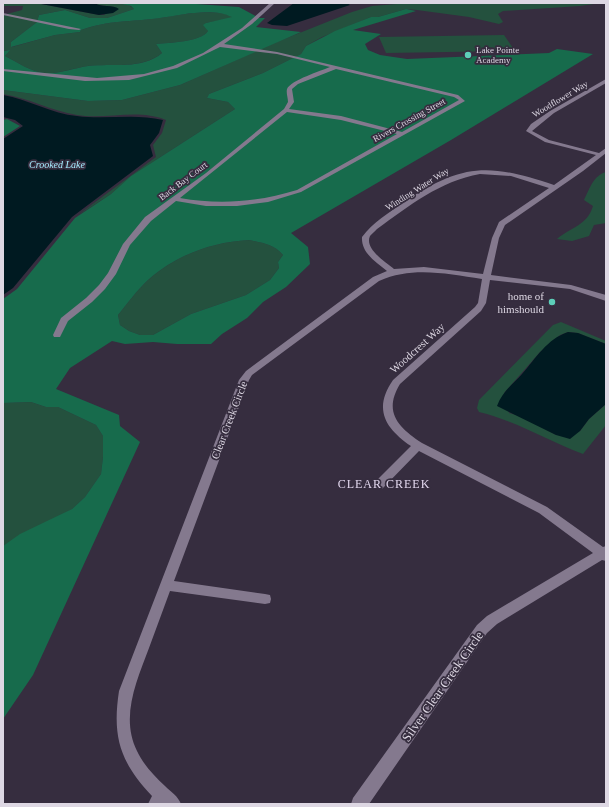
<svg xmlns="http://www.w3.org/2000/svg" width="609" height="807" viewBox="0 0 609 807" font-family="'Times New Roman',serif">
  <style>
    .green { fill: #24513e }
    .forest { fill: #176b4c; fill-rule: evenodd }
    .water { fill: #001a21 }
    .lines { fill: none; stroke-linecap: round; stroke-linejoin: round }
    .street { fill: #84798e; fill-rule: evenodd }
    .poi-dot { fill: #5dceb9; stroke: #362d3f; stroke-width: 1.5 }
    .labels { text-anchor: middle; stroke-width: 3.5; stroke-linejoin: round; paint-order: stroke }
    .far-poi-label { font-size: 9px; fill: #ddd7e3; stroke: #362d3f; text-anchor: start }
    .far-street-label { font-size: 9px; fill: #ddd7e3; stroke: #362d3f }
    .far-water-label { font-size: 10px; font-style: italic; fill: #a5ebfe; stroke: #362d3f }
    .poi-label { font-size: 11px; fill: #ddd7e3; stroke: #362d3f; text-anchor: end }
    .street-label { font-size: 11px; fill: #ddd7e3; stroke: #362d3f }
    .neighbourhood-label { font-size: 12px; letter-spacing: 1px; fill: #e2d7ee; stroke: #362d3f }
    .near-street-label { font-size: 13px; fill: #ddd7e3; stroke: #362d3f }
  </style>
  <rect width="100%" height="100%" fill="#362d3f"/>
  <g class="green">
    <path d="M3,3H36L99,15H104L115,7L98,5L95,3C107,3 125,0 134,9L107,18H90L65,10L39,15L37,22L11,42L12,47L55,35L80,32L81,30C109,20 131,22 159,18C183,15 209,8 232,16V18L206,23L208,31C201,42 169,43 156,44L162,53C141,70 112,63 88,66C74,68 59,74 45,73C31,72 17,62 5,56L9,50L3,51V15L22,10L23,6H3Z"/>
    <path d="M409,3L594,4L580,6L503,11L498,14L503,22L499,24L469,17L417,10L406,9L378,17H371L322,37L306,46L301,54L263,73L209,94L207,98L228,102L235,109L131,176L111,194L78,215L156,157L153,145L162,133L166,120C138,108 105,120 77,115C51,111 29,98 3,94V90L88,101L122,100L180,85L277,42L352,12L372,6Z"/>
    <path d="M504,35L515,51L386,53L379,37Z"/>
    <path d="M606,172V223L594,225L589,236L572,241L557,239C571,227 587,226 593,206L584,200C590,188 593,176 606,172Z"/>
    <path d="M249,240C262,243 274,244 283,255L278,262L279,268L270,280L246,295L191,314L153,335H140L129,331L120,325L118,315C127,304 137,290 148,280C176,255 212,242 249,240Z"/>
    <path d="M561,322L606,341V344L578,333L568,332L560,335L540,352L504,393L509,413L523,417L556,435L580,431L589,419L606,404V425L583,454C548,441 516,421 479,412L477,408L479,400L553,325Z"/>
    <path d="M31,402L46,407H58L96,425L103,436V457L101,474L85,497L72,509L3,546V403Z"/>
  </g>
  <g class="forest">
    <path d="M118,3H182L239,7L259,18H265L256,27L301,32L180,85L122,100L88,101L3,90V51L10,50L5,56C17,62 31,72 45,73C60,74 74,68 88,66C112,63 142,70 162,53L156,44C168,43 201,42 208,31L203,25L206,23L232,17C213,7 180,15 160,18C131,22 109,20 81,30L80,32L55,35L11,47V42L37,22L39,15L65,10L90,18H107L134,9L131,6Z"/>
    <path d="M406,9L416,11L353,30L381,34L365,44L368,50L380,55L407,59L549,53L557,49L593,54L451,140L291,233L308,247L310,264L286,287L263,302L247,318L222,334L211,344H177L153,342L125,344L112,341L70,368L56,389L119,415L120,426L140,442L33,675L3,719V546L20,534L72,509L85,497L101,474L103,457V436L96,425L58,407H46L31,402L3,403V299L17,289L75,218L111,194L131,176L235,109L228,102L207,98L209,94L263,73L301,54L306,46L335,31L371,17H378ZM249,240C262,243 274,244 283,255L278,262L279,268L270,280L246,295L191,314L153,335H140L129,331L120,325L118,315C127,304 137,290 148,280C176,255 212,242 249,240Z"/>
    <path d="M7,119L20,126L3,137V120Z"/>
  </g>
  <g class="water">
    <path d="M36,3H95C101,8 113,4 119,9L113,13L99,15Z"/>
    <path d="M294,3H347L350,5L287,26L272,25L267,23Z"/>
    <path d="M3,95C28,99 52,114 77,116C106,120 134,113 163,120L159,133L150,145L153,156L72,217L13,288L3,295V139L23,126L15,120L3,117Z"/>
    <path d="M568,332L578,333L606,344V404L589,419L580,431L570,439L556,435L497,406C502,392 513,384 522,374C536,358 547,339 568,332Z"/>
  </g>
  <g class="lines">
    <g class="street">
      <path d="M270,3H275L252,24L224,44L277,52L458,95L465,101L301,192L268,202L237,206H206L176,201L151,221L130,245L116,274L105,289L92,302L68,321L60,337H54L53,335L61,318L86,298L99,285L108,273L123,244L145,217L206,173L284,109L288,102C288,98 286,93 287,89C291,80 321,71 330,67L277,54L220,47L177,68L129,80L85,81L3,71V69L97,78L144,74L173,66L203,53L242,28ZM336,69L454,97L459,100L402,132L341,116L289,109L294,102L292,89L298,84ZM287,112L341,120L397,134L297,190C258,202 220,205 180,198Z"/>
      <path d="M3,13L81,29L79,30L69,29L3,15Z"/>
      <path d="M606,79V83L554,113L532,131L549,140L599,153L606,148V153L583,171L505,225L499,238L491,275L571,285L606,295V301L570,289L490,280L486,303L481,311L400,384C383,412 398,427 422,443L547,507L603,547L606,546V561L602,560L497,624L487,633L369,804H351L353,798L477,625L487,616L593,553L539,513L419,451L382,489H374L372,486L374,483L411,446C385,428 373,409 393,380L475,307L478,303L482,279C447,274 413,266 379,281L252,375L249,380L174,581L265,594L270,595L271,599L270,603L265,604L170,591C163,610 156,629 149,648C137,680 120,717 137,751C143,764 154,776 165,786C171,792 178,796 181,804H148L152,796C120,762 112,737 119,691L239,380L246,371L373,277L387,271C376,262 361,253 362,237C373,222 389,213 404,202C462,163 489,163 554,185L596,155L545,142L526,131L531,124L550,111ZM480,174L511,176L549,188L499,222L492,238L483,274L424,267L394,269C386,262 364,249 370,236C372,234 375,231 377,229C409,206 440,181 480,174Z"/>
    </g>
  </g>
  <g class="poi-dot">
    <circle cx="468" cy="55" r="4"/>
    <circle cx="552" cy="302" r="4"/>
  </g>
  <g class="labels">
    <g class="far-poi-label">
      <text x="476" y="53">Lake Pointe<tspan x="476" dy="10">Academy</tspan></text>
    </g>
    <g class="far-street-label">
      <text transform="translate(560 99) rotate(-31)" y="3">Woodflower Way</text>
      <text transform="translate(409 120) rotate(-29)" y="3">Rivers Crossing Street</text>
      <text transform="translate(183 181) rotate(-37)" y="3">Back Bay Court</text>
      <text transform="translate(417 189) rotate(-32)" y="3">Winding Water Way</text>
    </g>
    <g class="far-water-label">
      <text x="57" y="168">Crooked Lake</text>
    </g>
    <g class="poi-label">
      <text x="544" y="300">home of<tspan x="544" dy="13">himshould</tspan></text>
    </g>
    <g class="street-label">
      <text transform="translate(417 348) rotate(-42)" y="4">Woodcrest Way</text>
      <text transform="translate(229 420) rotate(-69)" y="4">Clear Creek Circle</text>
    </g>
    <g class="neighbourhood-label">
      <text x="384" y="488">CLEAR CREEK</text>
    </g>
    <g class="near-street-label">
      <text transform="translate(442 686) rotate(-55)" y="5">Silver Clear Creek Circle</text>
    </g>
  </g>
  <rect width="609" height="807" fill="none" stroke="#ddd7e3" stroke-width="8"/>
</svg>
